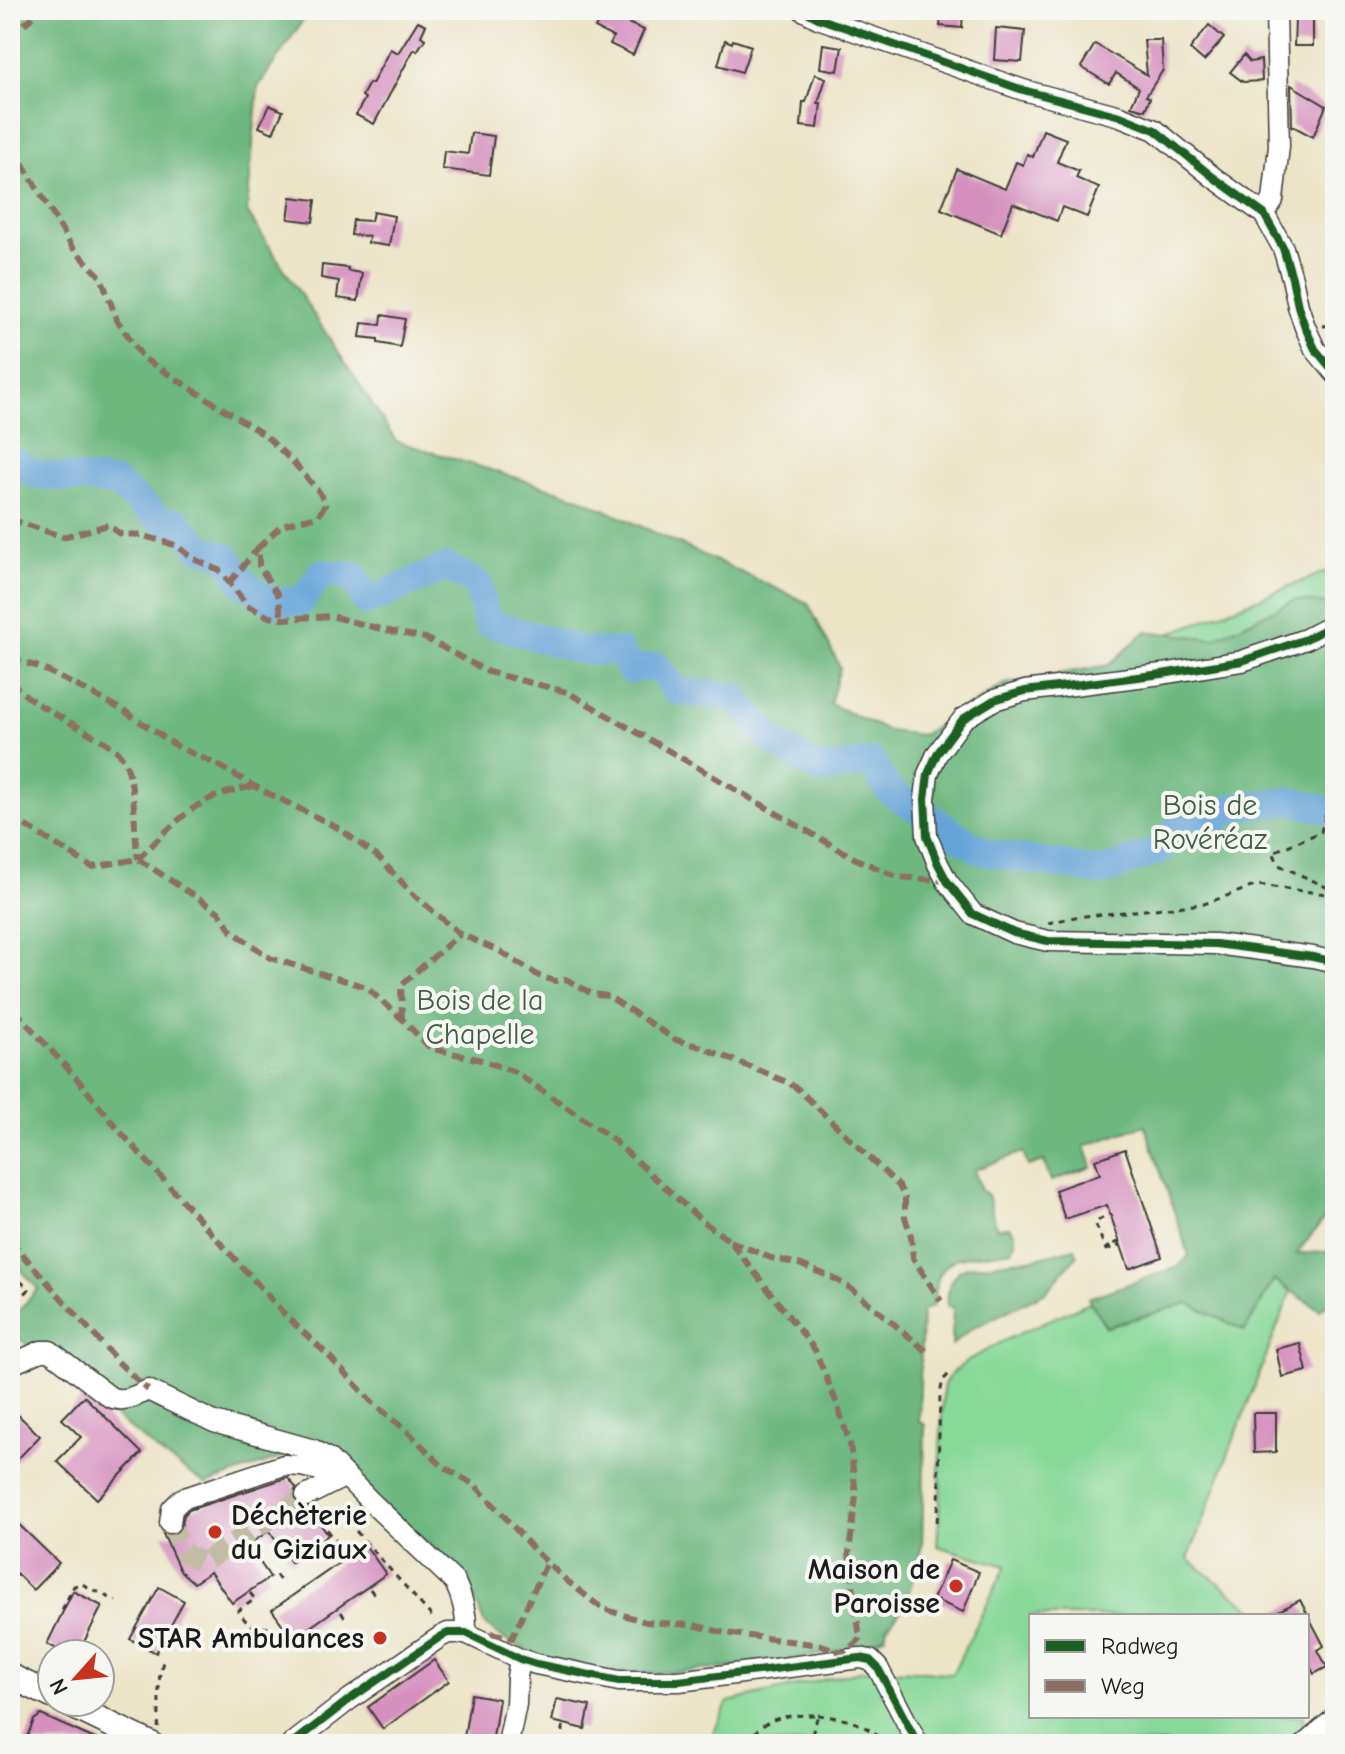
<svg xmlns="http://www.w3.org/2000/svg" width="1345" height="1754" viewBox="0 0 1345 1754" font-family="'Comic Neue',sans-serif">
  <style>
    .green { fill: #88d898; stroke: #527a5a; stroke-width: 2 }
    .forest { fill: #6eb880; stroke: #456a4e; stroke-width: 2 }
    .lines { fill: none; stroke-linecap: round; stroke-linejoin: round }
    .river { stroke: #66a4d8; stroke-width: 28 }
    .building { fill: #d690be }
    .minor-tunnel { stroke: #c2bca4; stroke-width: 20; stroke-dasharray: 20 10; stroke-linecap: butt }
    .minor-casing { stroke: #3b3a36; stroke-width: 23 }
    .major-casing { stroke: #3b3a36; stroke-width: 27 }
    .path { stroke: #3b3a36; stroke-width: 3; stroke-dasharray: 6 6; stroke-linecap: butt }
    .minor { stroke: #fff; stroke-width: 20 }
    .major { stroke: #fff; stroke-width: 24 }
    .quiet { stroke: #8d6e63; stroke-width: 6; stroke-dasharray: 12 6; stroke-linecap: butt }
    .cycleway-casing { stroke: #f6f6f2; stroke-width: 13 }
    .cycleway { stroke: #1b5e20; stroke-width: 8 }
    .poi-dot { fill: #c8321e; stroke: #f6f6f2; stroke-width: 3 }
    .labels { text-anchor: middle; stroke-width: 8; stroke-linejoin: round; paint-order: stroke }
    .park-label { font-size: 30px; fill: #425e47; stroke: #f6f6f2 }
    .poi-label { font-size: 30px; font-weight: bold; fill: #1c1c1c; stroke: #f6f6f2; text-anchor: end }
  </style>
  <rect width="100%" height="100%" fill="#f6f6f2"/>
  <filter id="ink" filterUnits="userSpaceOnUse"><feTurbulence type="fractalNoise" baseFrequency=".0125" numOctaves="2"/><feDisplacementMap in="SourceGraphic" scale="16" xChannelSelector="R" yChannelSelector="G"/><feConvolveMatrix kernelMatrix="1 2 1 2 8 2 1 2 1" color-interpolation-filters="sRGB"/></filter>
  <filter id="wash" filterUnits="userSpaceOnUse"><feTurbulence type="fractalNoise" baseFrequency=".006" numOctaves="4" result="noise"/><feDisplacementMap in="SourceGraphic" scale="32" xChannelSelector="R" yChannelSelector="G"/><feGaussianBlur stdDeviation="1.8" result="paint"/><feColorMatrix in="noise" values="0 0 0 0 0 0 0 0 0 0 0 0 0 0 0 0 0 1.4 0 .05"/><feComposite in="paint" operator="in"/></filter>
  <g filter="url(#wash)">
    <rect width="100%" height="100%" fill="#ece4c6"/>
    <g class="green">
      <path d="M1335,568V605L1295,600L1213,639L1169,634Z"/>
      <path d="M1274,1280L1291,1291L1188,1559L1261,1616H1031V1716H1303V1744H708L728,1702L864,1670L926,1671L952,1674L1006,1566L937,1546L941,1486L939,1473L943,1393C943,1390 944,1384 946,1381C960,1355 1060,1316 1090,1302L1107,1327L1188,1303L1245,1331Z"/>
    </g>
    <g class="forest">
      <path d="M10,10H310L258,87L247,212L396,441L575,496L808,603L840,667L830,704L888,731L922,735L1004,684L1109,665L1146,631L1213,639L1295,600L1335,605V1206L1296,1254L1335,1251V1298L1320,1310L1274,1280L1245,1331L1188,1303L1106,1327L1088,1298L1178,1267L1189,1256L1145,1125L1085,1146L1092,1167L1051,1181L1044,1161L1028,1166L1023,1152L974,1170L981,1190L988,1195L996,1228L1010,1227C1017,1234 1016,1242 1012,1250L958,1258C937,1267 935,1286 933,1306L922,1311L919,1421L925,1425L922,1546L905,1606L887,1627L885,1636L862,1647L753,1666L661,1673L615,1672L544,1658L503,1639L484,1623L469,1584L452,1565L377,1499L297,1452L206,1484L164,1456L10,1331V1321L38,1289L10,1257Z"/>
      <path d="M1075,1248L1077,1255L1046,1292L971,1329L952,1345L953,1307L947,1306C948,1288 948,1274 967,1267L1036,1258Z"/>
    </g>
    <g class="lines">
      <path class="river" d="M10,458L35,474L116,483L162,521L178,522L200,548L227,556L242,582L273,602L302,601L321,573L354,576L366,602L447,567L478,584L487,622L583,651L621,652L630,670L657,666L676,691L735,697L772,741L820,770L872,762L888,790L983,852L1102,872L1162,849L1180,823L1208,828L1230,808L1292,801L1335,812"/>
    </g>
    <g id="blocks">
      <g class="building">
        <path d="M942,10H963L962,28L940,26Z"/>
        <path d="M602,15L619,23L621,20L644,30L633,55L610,44L613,37L595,28Z"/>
        <path d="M1295,19H1313V46H1294Z"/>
        <path d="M418,21L426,25L421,36L425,39L417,51L414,49L374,124L356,115L365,98L362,96L369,83L372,84L390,49L398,53Z"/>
        <path d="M1209,25L1224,38L1204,61L1190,49Z"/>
        <path d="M996,28L1025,31L1022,62L994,60Z"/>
        <path d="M725,40L732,43L733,40L751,46L742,72L718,65Z"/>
        <path d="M1144,40H1161L1163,70L1146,96L1150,98L1145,110L1131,106L1139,88L1116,73L1109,84L1081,67L1095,44L1147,75Z"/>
        <path d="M823,44L842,47L838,71L820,68Z"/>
        <path d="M1244,55L1250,62L1261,60L1262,81L1243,82L1230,72Z"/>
        <path d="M815,74L826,78L818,103H821L818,128L801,126L803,102H806Z"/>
        <path d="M1291,85L1326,106L1313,137L1293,126L1292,127Z"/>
        <path d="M269,105L283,111L273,133L259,127Z"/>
        <path d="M1043,130L1066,139L1057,162L1079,171L1076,178L1099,188L1087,217L1062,207L1057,221L1013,203L1001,234L941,209L957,169L1005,189L1016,162L1023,165L1027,154L1033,157Z"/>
        <path d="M471,133L494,136L489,175L442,169L444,151L468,154Z"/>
        <path d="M291,197L316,200L313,222L288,219Z"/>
        <path d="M373,212L394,216L389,246L368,243L369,236L351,235L353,220L371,221Z"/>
        <path d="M322,265L348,268V271L362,273L358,301L337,298L339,281L321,278Z"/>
        <path d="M382,315L405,319L400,347L378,343V339L360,337L362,323L381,325Z"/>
        <path d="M1125,1149L1162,1257L1129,1269L1107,1205L1065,1219L1055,1190L1100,1174L1095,1160Z"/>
        <path d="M1300,1343L1307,1371L1282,1377L1276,1349Z"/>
        <path d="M84,1396L142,1453L97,1499L57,1461L81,1437L62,1419Z"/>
        <path d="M10,1407L40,1436L10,1467Z"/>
        <path d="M1253,1413H1276V1452L1254,1453Z"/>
        <path d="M286,1478H288L296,1488L293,1496L295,1502L300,1507L309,1508L328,1535L291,1562L269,1531L248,1545L270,1577L232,1603L210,1572L194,1583L180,1571L163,1534L174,1535L180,1532L184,1515L189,1510Z"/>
        <path d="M10,1516L59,1563L33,1590L10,1567Z"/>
        <path d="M365,1545L386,1574L293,1639L272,1610Z"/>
        <path d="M950,1560L979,1572L963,1612L933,1599Z"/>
        <path d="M159,1587L184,1601L156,1653L130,1639Z"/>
        <path d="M73,1591L102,1606L78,1654H67L47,1644Z"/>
        <path d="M1300,1600L1324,1646L1318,1650L1327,1667L1314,1674L1307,1660V1616H1269Z"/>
        <path d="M434,1660L449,1681L383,1729L368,1707Z"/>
        <path d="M471,1694L499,1699L492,1744H463Z"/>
        <path d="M557,1699L590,1706L585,1729L552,1721Z"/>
        <path d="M41,1715L106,1744H24L34,1720Z"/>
      </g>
    </g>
  </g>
  <g filter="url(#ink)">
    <use href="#blocks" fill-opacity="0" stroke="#3b3a36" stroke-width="2"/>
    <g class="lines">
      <path class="minor-tunnel" d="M170,1523L184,1552L202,1563L306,1496"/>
      <defs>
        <g id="minor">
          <path d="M803,10L818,18L1023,90L1120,116L1155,130L1213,177L1264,214L1283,248L1292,278L1298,306L1305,327L1315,349L1335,373"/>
          <path d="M1264,214L1273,200L1279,146L1276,10"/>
          <path d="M1335,624L1306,639L1242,661L1162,674L1025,691L994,700L963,719L937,754L928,774L925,799L927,836L938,864L947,881L973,914L1014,933L1048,941L1216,944L1313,957L1335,962"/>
          <path d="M10,1365L41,1351H50L110,1397C123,1403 136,1396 148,1390L214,1422L314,1450L329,1459L371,1502L455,1582C463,1599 467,1614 466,1633"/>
          <path d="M170,1523L172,1509L182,1499L284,1465L301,1466L346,1476L306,1496"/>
          <path d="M292,1744L350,1699L440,1637L448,1633H466L520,1659L536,1664L619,1681H679L860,1658L870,1660L878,1668L918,1744"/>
          <path d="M508,1744L516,1704L517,1677L520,1659"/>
          <path d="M1305,1744L1335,1718"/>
        </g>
        <g id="major">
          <path d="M10,1676L52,1696"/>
          <path d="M64,1702L151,1744"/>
        </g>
      </defs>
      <use href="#minor" class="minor-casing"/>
      <use href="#major" class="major-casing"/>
      <g class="path">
        <path d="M1323,326L1335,325"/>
        <path d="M1335,795L1330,797L1321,832L1273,852L1279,865L1335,891"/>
        <path d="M1048,923L1075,917L1204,904L1257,885L1335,895"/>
        <path d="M1119,1242L1108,1245L1109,1249L1120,1245"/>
        <path d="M1109,1249L1106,1250L1095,1223L1102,1218L1110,1214"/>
        <path d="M10,1312L29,1289L11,1273"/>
        <path d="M320,1512L316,1513C319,1521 332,1535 338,1544"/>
        <path d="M937,1522L940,1486L938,1477L940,1394L943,1380L951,1372"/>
        <path d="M356,1531L435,1620"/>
        <path d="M306,1554L311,1561"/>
        <path d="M276,1575L281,1582"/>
        <path d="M370,1589L376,1597"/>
        <path d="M250,1593L255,1599L238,1611L249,1625L274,1629L280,1636L298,1646L305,1645L319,1636L314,1629"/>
        <path d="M62,1610L74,1586L82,1584L116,1601"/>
        <path d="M341,1612L345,1618"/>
        <path d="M818,1715C834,1717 854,1720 868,1729C876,1734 882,1740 890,1744"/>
        <path d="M158,1728C161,1705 155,1678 165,1657"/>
        <path d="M563,1744V1724"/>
        <path d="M747,1744C764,1715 787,1715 818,1715L809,1744"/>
      </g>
      <use href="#minor" class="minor"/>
      <use href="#major" class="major"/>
      <g class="quiet">
        <path d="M10,36L41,10"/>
        <path d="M10,150L21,161L72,247L101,277L117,320L143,358L266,436L294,463L320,493L325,505L318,516L282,525L259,547V566L278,595L282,619"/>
        <path d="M10,519L63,537L108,525L120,534L141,535L175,545L198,561L219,570L248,606L269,617L282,619L331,616L384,630L425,638L488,672L567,692L854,858L897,877L947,881"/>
        <path d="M229,583L259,547"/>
        <path d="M10,658L39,667L87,691L124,711L180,748L218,765L254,786L338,828L378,857L415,896L460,934L501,952L539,976L555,981L566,979L592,994L608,996L676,1040L701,1047L787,1082L798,1089L899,1186L905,1198V1217L911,1236L913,1258L941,1301"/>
        <path d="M10,681C30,703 61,717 87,732C97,738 109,743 118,752C122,756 125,761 127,767C137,797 133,829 138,859"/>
        <path d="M10,816L92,867L138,859L219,912L232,931L270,958L366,987L402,1019L430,1048L481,1060L515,1072L611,1138L702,1221L730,1241L815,1350L837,1404L850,1444L856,1496L849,1553L860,1639L844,1653L821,1645L725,1633L693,1625L646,1622L603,1609L567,1581L534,1550L505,1517L475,1485L442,1466L408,1432L371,1401L328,1355L289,1319L117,1128L78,1080L10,1005"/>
        <path d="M138,859C157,841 177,818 200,804C216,794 236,790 254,786"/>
        <path d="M402,1019L401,985L460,934"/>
        <path d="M10,1240L118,1362L148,1390"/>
        <path d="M730,1241L771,1258L799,1264L833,1278L853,1290L930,1354"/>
        <path d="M10,1274L27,1258"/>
        <path d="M491,1633L512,1638L547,1562"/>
      </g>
      <defs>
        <g id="cycleway">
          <path d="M803,10L818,18L1023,90L1120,116L1155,130L1213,177L1264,214L1283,248L1292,278L1298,306L1305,327L1315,349L1335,373"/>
          <path d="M1335,624L1306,639L1242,661L1162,674L1025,691L994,700L963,719L937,754L928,774L925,799L927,836L938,864L947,881L973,914L1014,933L1048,941L1216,944L1313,957L1335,962"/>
          <path d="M292,1744L350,1699L440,1637L448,1633H466L520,1659L536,1664L619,1681H679L860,1658L870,1660L878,1668L918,1744"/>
        </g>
      </defs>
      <use href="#cycleway" class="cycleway-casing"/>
      <use href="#cycleway" class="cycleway"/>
    </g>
  </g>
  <g class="poi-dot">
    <circle cx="215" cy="1532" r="8"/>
    <circle cx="956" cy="1586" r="8"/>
    <circle cx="380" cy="1638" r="8"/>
  </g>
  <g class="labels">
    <g class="park-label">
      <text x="1210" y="815">Bois de<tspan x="1210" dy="34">Rovéréaz</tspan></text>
      <text x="480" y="1010">Bois de la<tspan x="480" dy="34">Chapelle</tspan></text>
    </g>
    <g class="poi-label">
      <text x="231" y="1525" text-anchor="start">Déchèterie<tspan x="231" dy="34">du Giziaux</tspan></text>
      <text x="940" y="1579">Maison de<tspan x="940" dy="34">Paroisse</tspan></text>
      <text x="364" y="1648">STAR Ambulances</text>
    </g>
  </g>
  <rect width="1345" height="1754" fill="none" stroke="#f6f6f2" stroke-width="40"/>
  <rect x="1029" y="1614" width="280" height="104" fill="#f6f6f2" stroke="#9f9f9c" stroke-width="2"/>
  <rect x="1045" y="1640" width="40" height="12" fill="#1b5e20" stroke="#9f9f9c" stroke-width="2"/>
  <text x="1101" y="1654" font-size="24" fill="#1c1c1c">Radweg</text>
  <rect x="1045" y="1680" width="40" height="12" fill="#8d6e63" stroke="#9f9f9c" stroke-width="2"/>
  <text x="1101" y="1694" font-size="24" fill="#1c1c1c">Weg</text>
  <g transform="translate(76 1678) rotate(243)"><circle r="38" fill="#f6f6f2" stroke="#9f9f9c" stroke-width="2"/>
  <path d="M0-6L14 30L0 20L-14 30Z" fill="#c8321e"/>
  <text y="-12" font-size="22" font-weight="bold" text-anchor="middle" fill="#1c1c1c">N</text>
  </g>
</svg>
